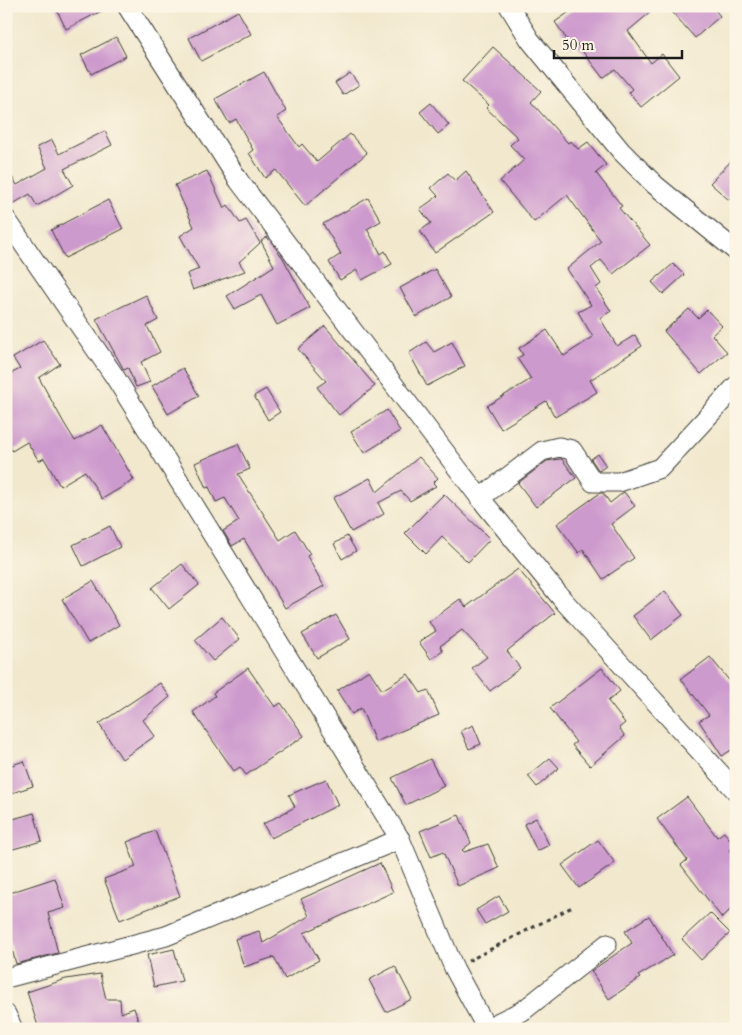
<svg xmlns="http://www.w3.org/2000/svg" width="742" height="1035" viewBox="0 0 742 1035" font-family="Cardo,serif">
  <style>
    .building { fill: #cd9acd }
    .lines { fill: none; stroke-linecap: round; stroke-linejoin: round }
    .street-casing { stroke: #3c3b37; stroke-width: 21 }
    .path { stroke: #3c3b37; stroke-width: 3; stroke-dasharray: 4 4; stroke-linecap: butt }
    .street { stroke: #fff; stroke-width: 19 }
  </style>
  <rect width="100%" height="100%" fill="#fcf5e5"/>
  <filter id="ink" filterUnits="userSpaceOnUse"><feTurbulence type="fractalNoise" baseFrequency=".02" numOctaves="2"/><feDisplacementMap in="SourceGraphic" scale="10" xChannelSelector="R" yChannelSelector="G"/><feConvolveMatrix kernelMatrix="1 2 1 2 8 2 1 2 1" color-interpolation-filters="sRGB"/></filter>
  <filter id="wash" filterUnits="userSpaceOnUse"><feTurbulence type="fractalNoise" baseFrequency=".0096" numOctaves="4" result="noise"/><feDisplacementMap in="SourceGraphic" scale="20" xChannelSelector="R" yChannelSelector="G"/><feGaussianBlur stdDeviation="1.12" result="paint"/><feColorMatrix in="noise" values="0 0 0 0 0 0 0 0 0 0 0 0 0 0 0 0 0 1.4 0 .05"/><feComposite in="paint" operator="in"/></filter>
  <g filter="url(#wash)">
    <rect width="100%" height="100%" fill="#f1e8cd"/>
    <g id="blocks">
      <g class="building">
        <path d="M55,6H111L66,29Z"/>
        <path d="M578,6H658L628,31L651,63L662,54L679,76L641,107L629,92L632,89L615,69L603,78L577,44L572,47L555,22Z"/>
        <path d="M667,6H712L720,16L695,38Z"/>
        <path d="M238,11L251,34L201,61L189,38Z"/>
        <path d="M116,37L126,56L91,74L81,55Z"/>
        <path d="M493,47L541,91L531,102L568,143L571,141L578,149L588,142L606,165L596,173L622,206L619,208L650,245L613,274L601,260L591,268L601,284L596,288L611,311L600,318L617,346L635,335L642,346L590,380L597,392L555,417L546,401L501,429L487,406L531,379L517,358L523,355L519,348L547,330L564,356L593,337L578,312L591,305L567,269L601,241L567,195L534,222L500,181L524,160L510,145L518,138L486,108L489,105L462,81Z"/>
        <path d="M264,72L286,111L277,117L299,147L302,144L317,162L350,134L367,153L305,206L276,170L265,178L249,153L253,150L236,119L229,123L215,99Z"/>
        <path d="M350,73L359,85L343,95L335,83Z"/>
        <path d="M431,103L449,125L438,134L420,112Z"/>
        <path d="M105,131L112,145L64,169L73,185L37,206L30,194L6,208V167L17,185L47,168L37,147L52,140L59,154Z"/>
        <path d="M736,156V192L729,200L710,183Z"/>
        <path d="M207,171L224,208L228,205L240,223L246,220L260,243L239,262L245,271L193,290L187,274L199,269L180,236L194,227L175,185Z"/>
        <path d="M466,171L494,212L435,253L420,231L431,223L420,209L438,196L431,188L448,173L455,181Z"/>
        <path d="M368,198L381,221L367,229L381,254L385,251L392,264L362,280L357,270L340,280L329,262L341,254L323,224Z"/>
        <path d="M108,200L123,229L65,258L51,230Z"/>
        <path d="M267,237L283,258L310,308L277,325L261,295L235,309L227,296L274,266L261,241Z"/>
        <path d="M673,264L684,275L663,294L652,282Z"/>
        <path d="M435,269L451,297L416,317L400,288Z"/>
        <path d="M146,295L158,320L147,326L160,352L141,362L150,382L136,387L128,368L124,370L96,319Z"/>
        <path d="M689,309L698,318L707,310L722,326L712,335L727,352L701,374L664,331Z"/>
        <path d="M325,326L375,386L339,415L317,387L326,381L298,349Z"/>
        <path d="M43,340L60,364L39,378L64,423L75,441L102,425L134,480L102,499L85,471L60,486L44,458L39,461L27,442L12,451L6,441V376L20,369L13,358Z"/>
        <path d="M426,342L434,352L452,342L465,366L427,386L409,353Z"/>
        <path d="M183,368L199,396L168,414L152,386Z"/>
        <path d="M266,389L280,412L268,420L254,396Z"/>
        <path d="M387,410L400,431L364,453L351,432Z"/>
        <path d="M238,444L250,469L238,474L280,540L295,530L310,554L307,556L324,586L285,608L244,539L232,546L223,531L239,521L225,498L216,502L209,487L206,488L195,463Z"/>
        <path d="M598,454L606,466L599,471L591,459Z"/>
        <path d="M419,457L438,478L433,483L436,486L410,501L401,491L378,503L384,514L351,532L333,498L370,478L377,492Z"/>
        <path d="M559,459H562L576,478L536,507L518,483L547,461Z"/>
        <path d="M624,492L635,506L611,524L634,558L603,579L583,549L579,553L557,524L600,493H603L610,503Z"/>
        <path d="M444,494L490,539L468,562L442,537L426,554L405,533Z"/>
        <path d="M110,526L120,547L83,566L73,545Z"/>
        <path d="M347,536L356,551L342,559L334,544Z"/>
        <path d="M182,564L199,585L169,609L152,588Z"/>
        <path d="M518,569L555,613L507,651L520,668L490,691L472,668L487,657L462,630L440,646L443,651L431,659L419,642L436,631L429,622L460,599L466,607Z"/>
        <path d="M93,581L119,625L88,643L62,599Z"/>
        <path d="M665,591L683,615L651,640L633,616Z"/>
        <path d="M336,615L350,639L317,658L302,634Z"/>
        <path d="M222,617L240,639L213,661L195,640Z"/>
        <path d="M710,657L736,689V747L722,756L699,721L709,715L681,679Z"/>
        <path d="M248,668L275,707L281,703L304,736L246,775L240,767L234,771L193,712L215,696L213,693Z"/>
        <path d="M602,668L620,691L608,701L625,723L619,728L625,736L590,766L572,745L576,742L550,708Z"/>
        <path d="M369,670L382,690L408,674L421,693L428,690L439,715L375,742L361,708L352,714L337,691Z"/>
        <path d="M160,683L170,697L143,720L155,736L122,759L99,724Z"/>
        <path d="M473,725L481,744L469,749L461,731Z"/>
        <path d="M550,758L559,768L537,787L528,776Z"/>
        <path d="M430,759L444,786L406,805L392,778Z"/>
        <path d="M24,761L33,786L6,795V767Z"/>
        <path d="M326,779L338,805L271,838L263,824L295,807L289,795Z"/>
        <path d="M687,797L717,837L724,832L735,846L729,850L736,860V904L722,918L681,865L687,860L657,819Z"/>
        <path d="M34,813L42,841L6,851V821Z"/>
        <path d="M459,815L471,843L462,850L464,852L488,844L499,868L458,886L443,852L431,857L420,831Z"/>
        <path d="M536,818L549,845L537,851L524,824Z"/>
        <path d="M155,831L180,896L120,920L104,879L136,867L127,842Z"/>
        <path d="M598,840L615,863L579,888L562,865Z"/>
        <path d="M380,863L393,892L304,933L319,960L285,979L274,957L244,967L235,939L259,931L263,943L309,916L301,899Z"/>
        <path d="M55,878L65,908L48,913L58,953L16,964L6,927V894Z"/>
        <path d="M499,896L508,911L485,924L476,910Z"/>
        <path d="M710,913L730,933L701,960L682,939Z"/>
        <path d="M649,916L673,955L638,976L640,978L609,999L591,971L632,943L625,931Z"/>
        <path d="M174,949L182,981L154,987L147,955Z"/>
        <path d="M395,966L412,999L386,1012L369,980Z"/>
        <path d="M100,974L106,999H120L121,1013L134,1008L141,1029H39L27,992L66,979Z"/>
      </g>
    </g>
  </g>
  <g filter="url(#ink)">
    <use href="#blocks" fill-opacity="0" stroke="#3c3b37" stroke-width="1"/>
    <g class="lines">
      <defs>
        <g id="street">
          <path d="M127,6L239,181L480,498L563,600L736,791"/>
          <path d="M509,6L530,40L621,151L655,185L736,251"/>
          <path d="M6,219L115,377L400,839L454,968L487,1029"/>
          <path d="M480,498L542,451L559,447L572,450L593,482H619L660,468L736,386"/>
          <path d="M6,978L166,936L400,839"/>
          <path d="M6,1014L13,1029"/>
          <path d="M485,1029L524,1010L607,944"/>
        </g>
      </defs>
      <use href="#street" class="street-casing"/>
      <path class="path" d="M468,961L572,907"/>
      <use href="#street" class="street"/>
    </g>
  </g>
  <rect width="742" height="1035" fill="none" stroke="#fcf5e5" stroke-width="25"/>
  <path d="M554 50v8h128v-8" fill="none" stroke="#1c1c1c" stroke-width="2.5"/>
  <text x="562" y="50" font-size="15" fill="#1c1c1c" stroke="#fcf5e5" stroke-width="4" paint-order="stroke">50 m</text>
</svg>
